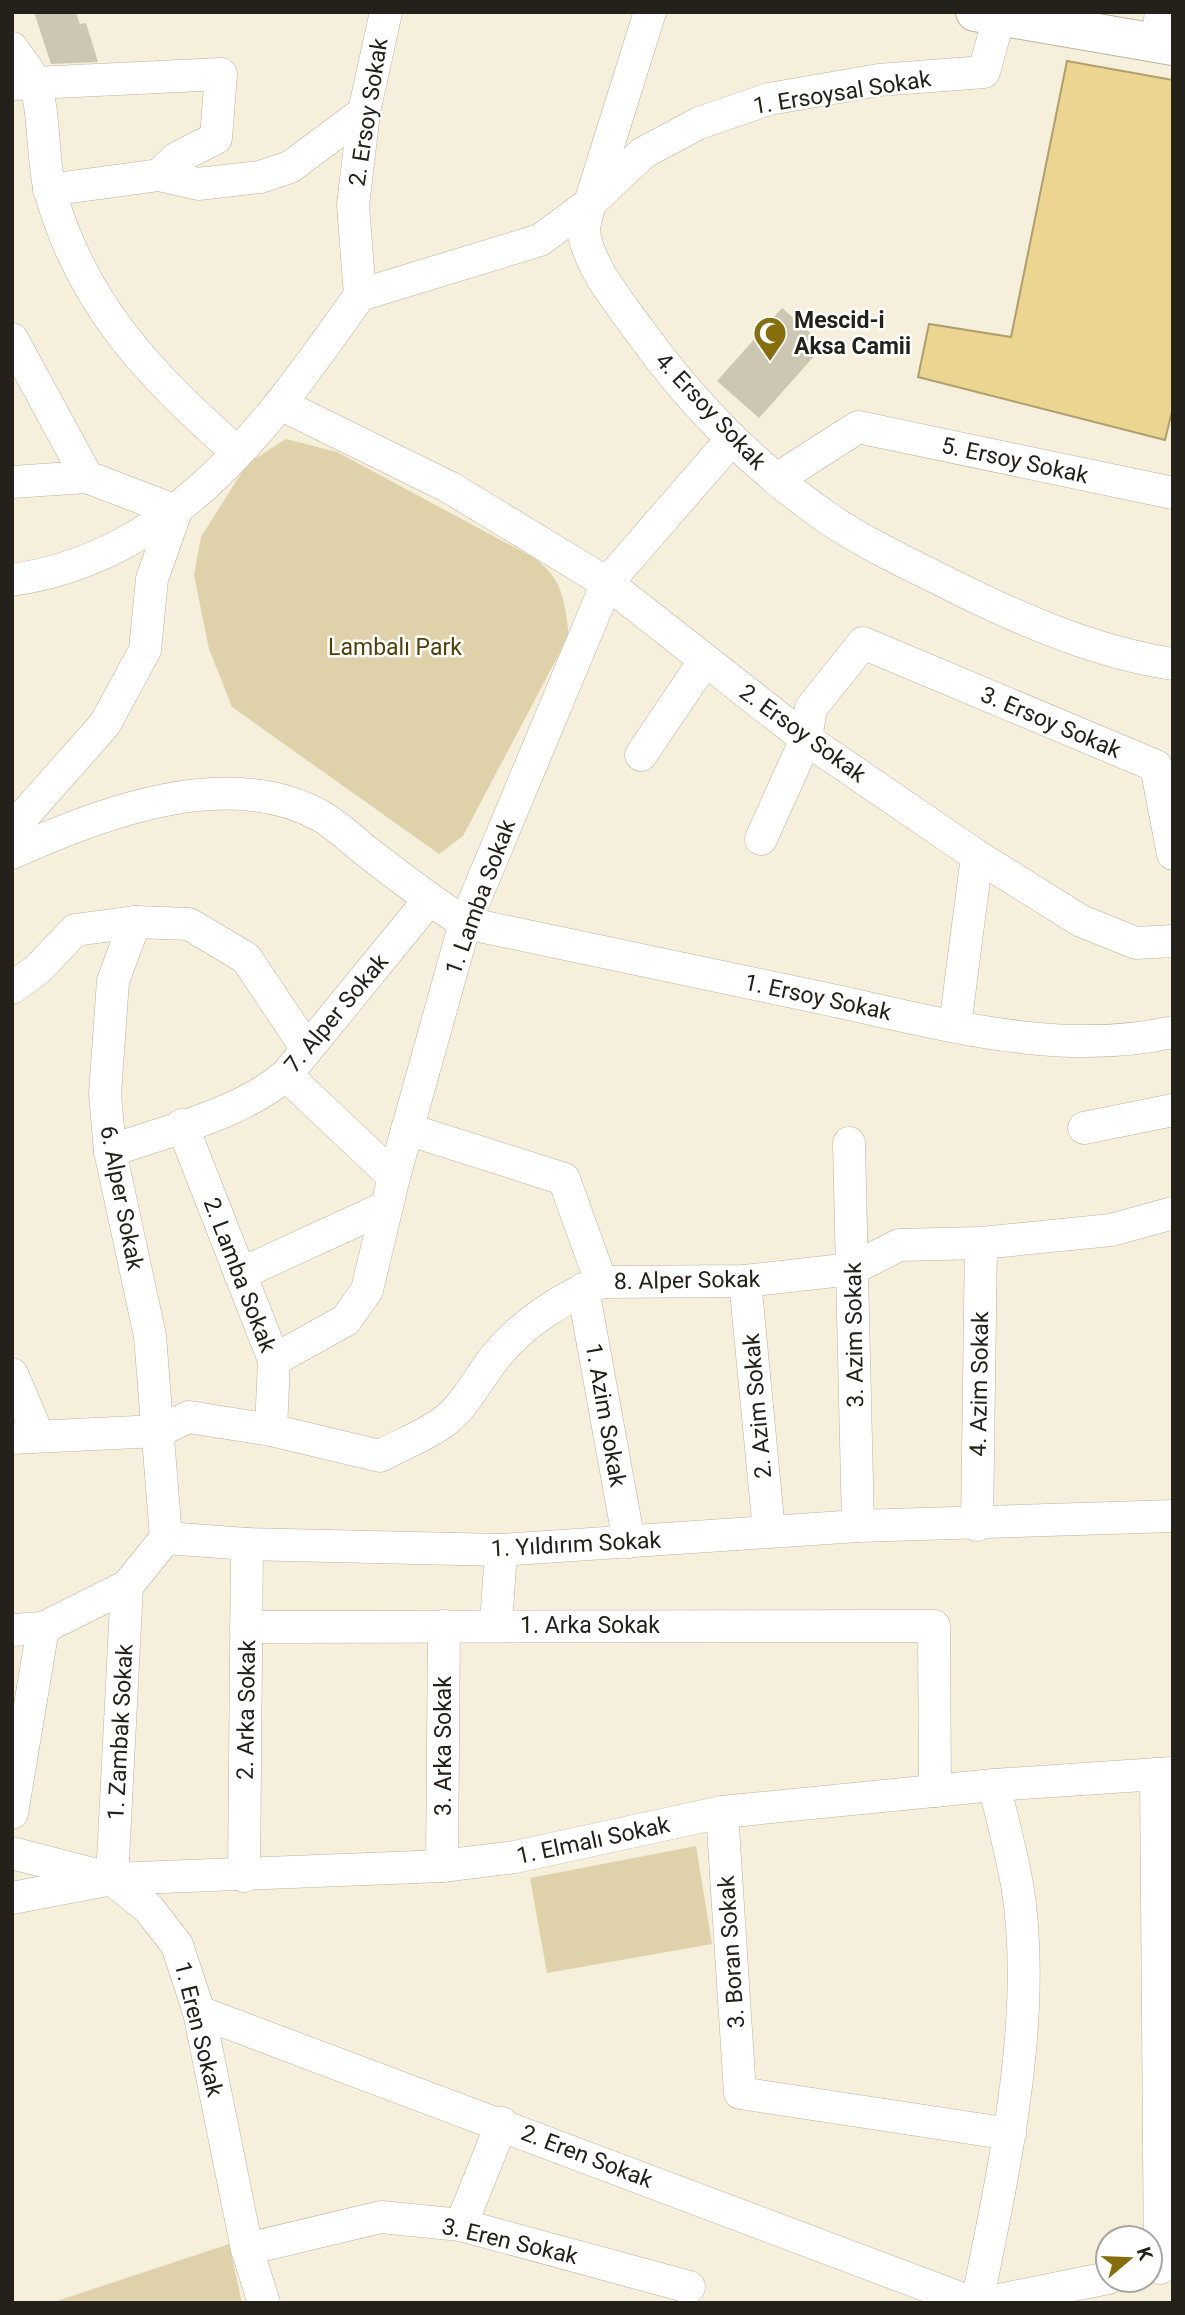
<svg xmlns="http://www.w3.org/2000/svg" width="1185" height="2315" viewBox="0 0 1185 2315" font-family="Roboto,sans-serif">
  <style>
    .green { fill: #dfd2aa }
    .water { fill: #ebd590; stroke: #af9f6d; stroke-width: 2 }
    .building { fill: #ccc6b3 }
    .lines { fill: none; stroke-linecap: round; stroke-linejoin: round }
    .minor-casing { stroke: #b9b3a0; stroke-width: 33 }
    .tertiary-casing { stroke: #b9b3a0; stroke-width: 40 }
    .minor { stroke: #fff; stroke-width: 32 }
    .tertiary { stroke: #fff; stroke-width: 38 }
    .labels { text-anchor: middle; stroke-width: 5; stroke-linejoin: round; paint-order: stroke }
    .street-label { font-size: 23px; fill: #24211a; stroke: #fff }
    .poi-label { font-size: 23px; font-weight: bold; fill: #24211a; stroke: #fff; text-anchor: start }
    .park-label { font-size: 23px; fill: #4f4008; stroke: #fff }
  </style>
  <rect width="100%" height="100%" fill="#f5efdc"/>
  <g class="green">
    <path d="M286,439L337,452L534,558C564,580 564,600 569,635L463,836L439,854L232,707L209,649L194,575L201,537L247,464Z"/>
    <path d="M696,1846L712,1944L547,1973L530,1878Z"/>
    <path d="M229,2244L242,2303H51Z"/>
  </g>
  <path class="water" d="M1067,61L1173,80V407L1165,440L918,377L929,324L1011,337Z"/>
  <g class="building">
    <path d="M34,12H76L80,24L86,23L98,62L51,64Z"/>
    <path d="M782,308L824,345L759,418L717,381Z"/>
  </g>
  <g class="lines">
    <defs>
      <g id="minor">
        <path d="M650,12L590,203C588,212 583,225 584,234C591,269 618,301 639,330C690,402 756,469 829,519C869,546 916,567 959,589C1026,622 1099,653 1173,664"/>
        <path d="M1157,43L1161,12"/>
        <path d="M12,48C19,58 28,69 33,79C45,104 42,161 50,191C82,306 151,376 237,452"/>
        <path d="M14,84L221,74L216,138L177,158L159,175"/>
        <path d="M49,190L159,175L198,184L260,177L290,167L364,112"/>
        <path d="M360,295L540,240L590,203L643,153L699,123L769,99L879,80L984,72L999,17"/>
        <path d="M360,295L353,205L364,112L386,12"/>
        <path d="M12,339L87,477"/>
        <path d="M282,405L449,487L607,583L806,739L977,856L1081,921L1136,943L1173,941"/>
        <path d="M777,479L858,427L1173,493"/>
        <path d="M12,482L87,477L176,511L152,579L145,650L105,724L12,829"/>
        <path d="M12,580C178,556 270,422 360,295"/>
        <path d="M641,755L705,660"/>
        <path d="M761,839L806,739L811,708L863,643L1156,766L1173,854"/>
        <path d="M12,853C100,813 227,765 319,815C336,824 351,839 366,851C398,876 431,901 465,923C581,947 697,972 812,996C929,1020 1054,1059 1173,1032"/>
        <path d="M135,922L189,924L246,958L307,1049"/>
        <path d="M12,988L38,969L75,930L135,922L113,981L105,1094L110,1151L150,1336L166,1538"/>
        <path d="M955,1026L977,856"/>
        <path d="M286,1075L394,1177"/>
        <path d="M182,1125L274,1360L271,1430"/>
        <path d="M1084,1128L1173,1110"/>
        <path d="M407,1129L564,1179L601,1282"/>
        <path d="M849,1143L858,1526"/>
        <path d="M110,1151C166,1131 241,1114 286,1075L429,900"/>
        <path d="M240,1274L386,1207"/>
        <path d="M745,1281L769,1531"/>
        <path d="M583,1289L629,1542"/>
        <path d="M274,1360L346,1320L367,1290L394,1177L465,923L607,583L732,439"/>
        <path d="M12,1374L38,1435"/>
        <path d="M12,1438L158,1431L189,1417L271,1430L380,1456C400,1445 424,1436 442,1423C466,1406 478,1378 496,1356C522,1324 563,1297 601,1282L745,1281L852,1269L899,1245L981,1243L1111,1230L1173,1213"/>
        <path d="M977,1525L981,1243"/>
        <path d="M496,1625L501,1550"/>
        <path d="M246,1627L934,1626L935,1791"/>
        <path d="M12,1630L43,1628L127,1586L166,1538L247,1544L501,1550L858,1526L1173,1516"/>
        <path d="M1156,1774L1160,2268"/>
        <path d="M722,1812L740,2093L1010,2134"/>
        <path d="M12,1813L43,1628"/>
        <path d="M12,1853L112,1879L149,1909L177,1945L199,2012L247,2249L264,2303"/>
        <path d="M442,1866L444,1626"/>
        <path d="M244,1876L247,1544"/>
        <path d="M112,1879L127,1586"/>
        <path d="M12,1898L112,1879L442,1866L515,1857L722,1812L994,1785L1173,1773"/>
        <path d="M199,2012L973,2303"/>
        <path d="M461,2225L502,2123"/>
        <path d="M247,2249L381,2217L461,2225L689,2287"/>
        <path d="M977,2303C1003,2173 1039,2016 1017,1884C1011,1851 1002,1818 994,1785"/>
        <path d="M984,2303L1108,2278"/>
      </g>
      <path id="tertiary" d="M975,12L1173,46"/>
    </defs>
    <use href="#minor" class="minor-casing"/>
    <use href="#tertiary" class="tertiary-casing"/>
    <use href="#minor" class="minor"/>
    <use href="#tertiary" class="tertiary"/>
  </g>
  <defs>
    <symbol id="mosque-pin" viewBox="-11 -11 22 30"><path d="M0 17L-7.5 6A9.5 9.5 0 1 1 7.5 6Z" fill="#876e0d" stroke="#fff"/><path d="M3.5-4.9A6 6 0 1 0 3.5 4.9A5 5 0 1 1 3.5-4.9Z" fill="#fff"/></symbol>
  </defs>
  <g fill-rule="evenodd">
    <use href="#mosque-pin" x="751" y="314" width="38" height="52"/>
  </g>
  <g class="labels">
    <g class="street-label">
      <text transform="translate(842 92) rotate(-9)" y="8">1. Ersoysal Sokak</text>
      <text transform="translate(368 112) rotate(-81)" y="8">2. Ersoy Sokak</text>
      <text transform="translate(711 411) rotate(47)" y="8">4. Ersoy Sokak</text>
      <text transform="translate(1015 460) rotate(12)" y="8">5. Ersoy Sokak</text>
      <text transform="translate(1051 722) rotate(23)" y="8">3. Ersoy Sokak</text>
      <text transform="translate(803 733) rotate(36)" y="8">2. Ersoy Sokak</text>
      <text transform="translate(480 897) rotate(-70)" y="8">1. Lamba Sokak</text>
      <text transform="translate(818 997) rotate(12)" y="8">1. Ersoy Sokak</text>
      <text transform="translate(336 1013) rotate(-50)" y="8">7. Alper Sokak</text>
      <text transform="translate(122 1198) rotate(79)" y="8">6. Alper Sokak</text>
      <text transform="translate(240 1275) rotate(69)" y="8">2. Lamba Sokak</text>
      <text transform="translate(687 1280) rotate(-1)" y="8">8. Alper Sokak</text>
      <text transform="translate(854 1335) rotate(-91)" y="8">3. Azim Sokak</text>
      <text transform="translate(979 1384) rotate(-89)" y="8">4. Azim Sokak</text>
      <text transform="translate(757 1406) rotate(-95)" y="8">2. Azim Sokak</text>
      <text transform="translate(606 1415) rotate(80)" y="8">1. Azim Sokak</text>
      <text transform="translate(576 1544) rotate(-3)" y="8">1. Yıldırım Sokak</text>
      <text x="590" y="1633">1. Arka Sokak</text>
      <text transform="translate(246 1710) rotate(-89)" y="8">2. Arka Sokak</text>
      <text transform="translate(120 1732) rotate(-87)" y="8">1. Zambak Sokak</text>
      <text transform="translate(443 1746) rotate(-90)" y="8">3. Arka Sokak</text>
      <text transform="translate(593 1840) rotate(-12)" y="8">1. Elmalı Sokak</text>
      <text transform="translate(731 1952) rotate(-94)" y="8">3. Boran Sokak</text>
      <text transform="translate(199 2029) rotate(76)" y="8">1. Eren Sokak</text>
      <text transform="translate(587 2156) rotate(21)" y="8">2. Eren Sokak</text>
      <text transform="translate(510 2241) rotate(13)" y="8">3. Eren Sokak</text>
    </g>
    <g class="poi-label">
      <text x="794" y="328">Mescid-i<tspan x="794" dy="26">Aksa Camii</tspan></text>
    </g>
    <g class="park-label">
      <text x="395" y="655">Lambalı Park</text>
    </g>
  </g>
  <rect width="1185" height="2315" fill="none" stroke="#24211a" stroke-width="28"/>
  <g transform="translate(1129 2259) rotate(71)"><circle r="33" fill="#ffffff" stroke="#a7a6a3" stroke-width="2"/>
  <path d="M0-5L12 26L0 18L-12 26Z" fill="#876e0d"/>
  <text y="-10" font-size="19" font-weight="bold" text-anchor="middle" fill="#24211a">K</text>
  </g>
</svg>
